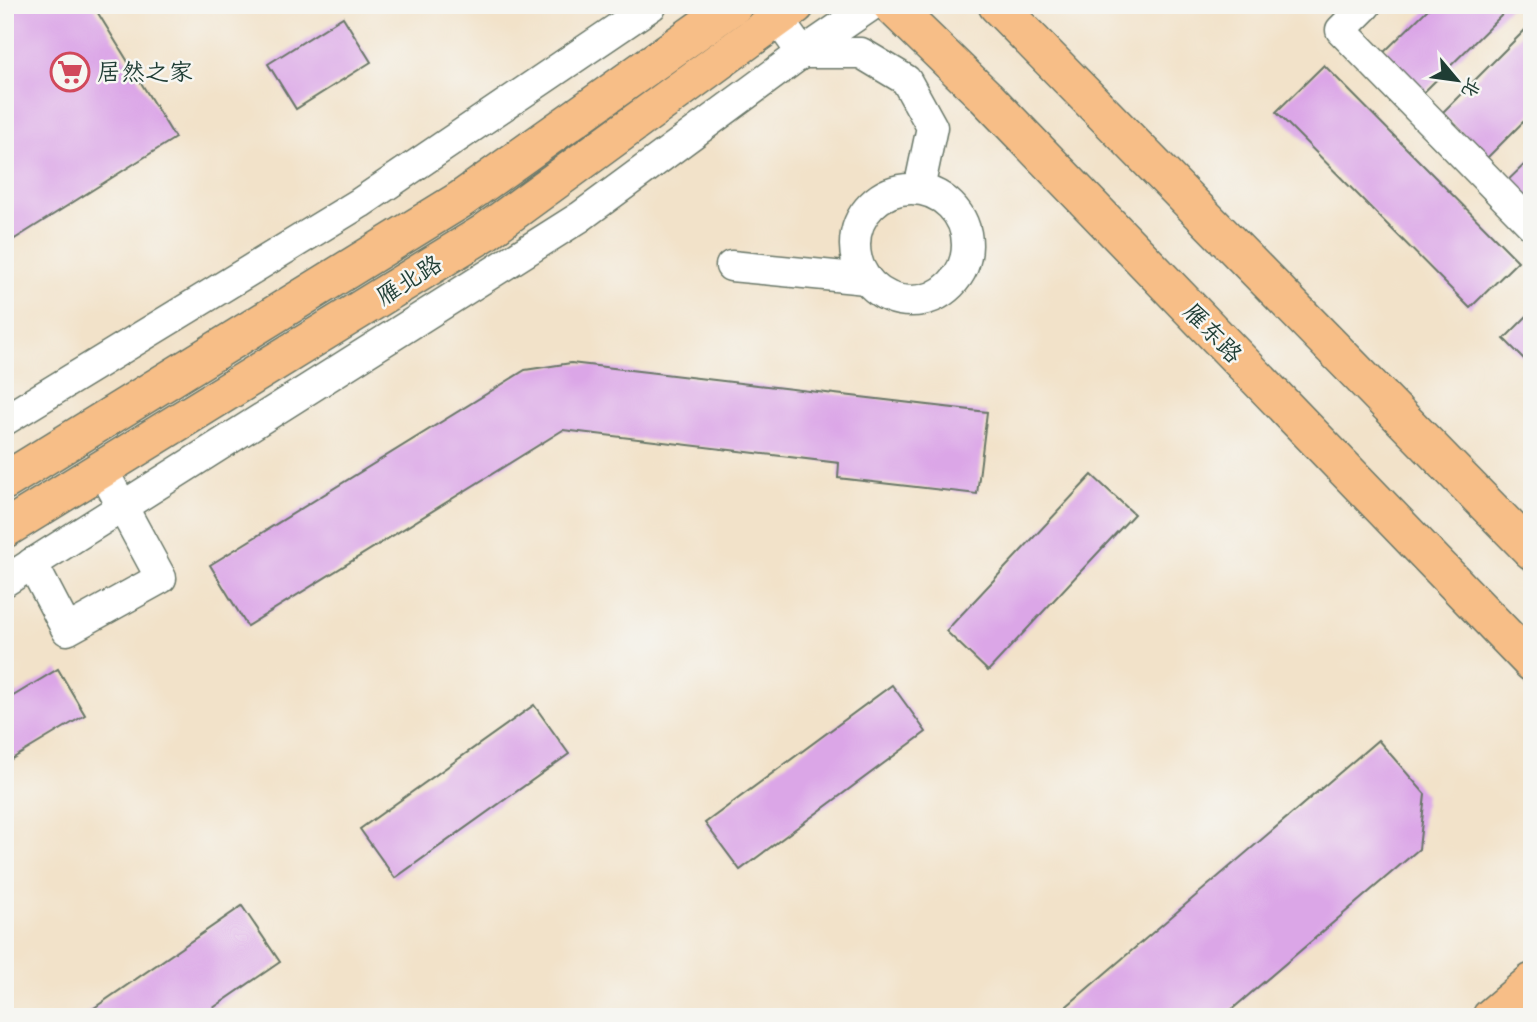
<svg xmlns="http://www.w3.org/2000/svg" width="1537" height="1022" viewBox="0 0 1537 1022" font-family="Delius,'LXGW WenKai TC',sans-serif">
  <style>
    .building { fill: #dba6e7 }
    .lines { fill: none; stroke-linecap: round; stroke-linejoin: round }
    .minor-casing { stroke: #697768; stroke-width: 33 }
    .major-casing { stroke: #697768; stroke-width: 40 }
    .minor { stroke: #fff; stroke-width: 30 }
    .major { stroke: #f7be87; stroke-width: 37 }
    .labels { text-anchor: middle; stroke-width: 5; stroke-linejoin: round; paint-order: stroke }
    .poi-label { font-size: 24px; fill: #1f3d34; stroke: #f6f6f2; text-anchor: start }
    .street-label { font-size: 24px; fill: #1f3d34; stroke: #f6f6f2 }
  </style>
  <rect width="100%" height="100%" fill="#f6f6f2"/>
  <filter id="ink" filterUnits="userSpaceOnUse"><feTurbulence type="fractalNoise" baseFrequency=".0143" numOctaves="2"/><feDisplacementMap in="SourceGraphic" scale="14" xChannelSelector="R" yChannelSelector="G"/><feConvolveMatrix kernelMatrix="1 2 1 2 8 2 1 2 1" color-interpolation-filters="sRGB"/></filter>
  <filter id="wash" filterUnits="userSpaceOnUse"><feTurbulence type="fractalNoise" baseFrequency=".00686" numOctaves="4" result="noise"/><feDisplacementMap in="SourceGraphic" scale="28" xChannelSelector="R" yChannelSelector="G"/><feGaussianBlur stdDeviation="1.57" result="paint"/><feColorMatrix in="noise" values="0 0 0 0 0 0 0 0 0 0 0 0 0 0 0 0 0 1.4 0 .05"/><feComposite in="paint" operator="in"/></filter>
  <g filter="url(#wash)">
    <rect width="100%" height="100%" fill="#f2e2c9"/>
    <g id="blocks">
      <g class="building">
        <path d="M5,5H93L175,138L5,245Z"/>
        <path d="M1432,5H1512L1420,96L1380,56Z"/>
        <path d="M343,17L371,62L296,109L268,64Z"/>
        <path d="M1532,23V113L1487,158L1442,113Z"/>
        <path d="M1324,65L1518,261L1470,308L1276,112Z"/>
        <path d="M1532,157V218L1501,187Z"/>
        <path d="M1532,311V367L1504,339Z"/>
        <path d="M571,363L987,412L977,494L838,478L839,463L563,430L247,626L210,565L525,370Z"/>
        <path d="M1092,475L1134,514L988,671L946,631Z"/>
        <path d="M58,669L85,715L5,763V701Z"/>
        <path d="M892,685L926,732L740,870L705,823Z"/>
        <path d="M534,705L569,754L395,878L360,829Z"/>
        <path d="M1378,740L1425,794L1419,849L1223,1017H1054Z"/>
        <path d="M242,906L280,962L200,1017H81Z"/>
      </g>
    </g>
  </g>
  <g filter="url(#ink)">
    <use href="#blocks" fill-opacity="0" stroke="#697768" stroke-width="2"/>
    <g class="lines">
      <defs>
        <g id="minor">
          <path d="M1366,5L1341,30L1532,225"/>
          <path d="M777,18L802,53H861L906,80L932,127L919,189"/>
          <circle cx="911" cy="245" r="56"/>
          <path d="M731,266L866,279"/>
          <path d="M5,420L360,203L652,5"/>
          <path d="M32,563L67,630L161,578L102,469"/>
          <path d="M5,581L580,217L802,53L872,5"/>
        </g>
        <g id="major">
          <path d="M891,5L986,97L1532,663"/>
          <path d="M997,5L1532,551"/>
          <path d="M5,481L460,200L734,5"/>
          <path d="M5,529L484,233L796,5"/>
          <path d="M1491,1017L1532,982"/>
        </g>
      </defs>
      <use href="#minor" class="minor-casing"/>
      <use href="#major" class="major-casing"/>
      <use href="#minor" class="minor"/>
      <use href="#major" class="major"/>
    </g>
  </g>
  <defs>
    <symbol id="supermarket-ring" viewBox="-11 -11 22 22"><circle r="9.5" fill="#f6f6f2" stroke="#d1495b" stroke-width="1.5"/><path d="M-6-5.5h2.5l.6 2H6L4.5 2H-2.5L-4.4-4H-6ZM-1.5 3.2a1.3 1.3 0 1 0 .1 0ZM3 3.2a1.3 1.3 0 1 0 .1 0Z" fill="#d1495b"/></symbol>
  </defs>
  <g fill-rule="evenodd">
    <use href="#supermarket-ring" x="48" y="50" width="44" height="44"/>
  </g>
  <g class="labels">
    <g class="poi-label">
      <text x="97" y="80">居然之家</text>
    </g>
    <g class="street-label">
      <text transform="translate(409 280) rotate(-32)" y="8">雁北路</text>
      <text transform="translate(1213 333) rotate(46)" y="8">雁东路</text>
    </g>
  </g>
  <rect width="1537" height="1022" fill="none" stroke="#f6f6f2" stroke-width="28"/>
  <g transform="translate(1457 80) rotate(119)" stroke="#f6f6f2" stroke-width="5" paint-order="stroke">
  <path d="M0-5L12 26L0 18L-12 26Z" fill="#1f3d34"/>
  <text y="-10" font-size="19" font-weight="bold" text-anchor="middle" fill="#1f3d34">北</text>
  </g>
</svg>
